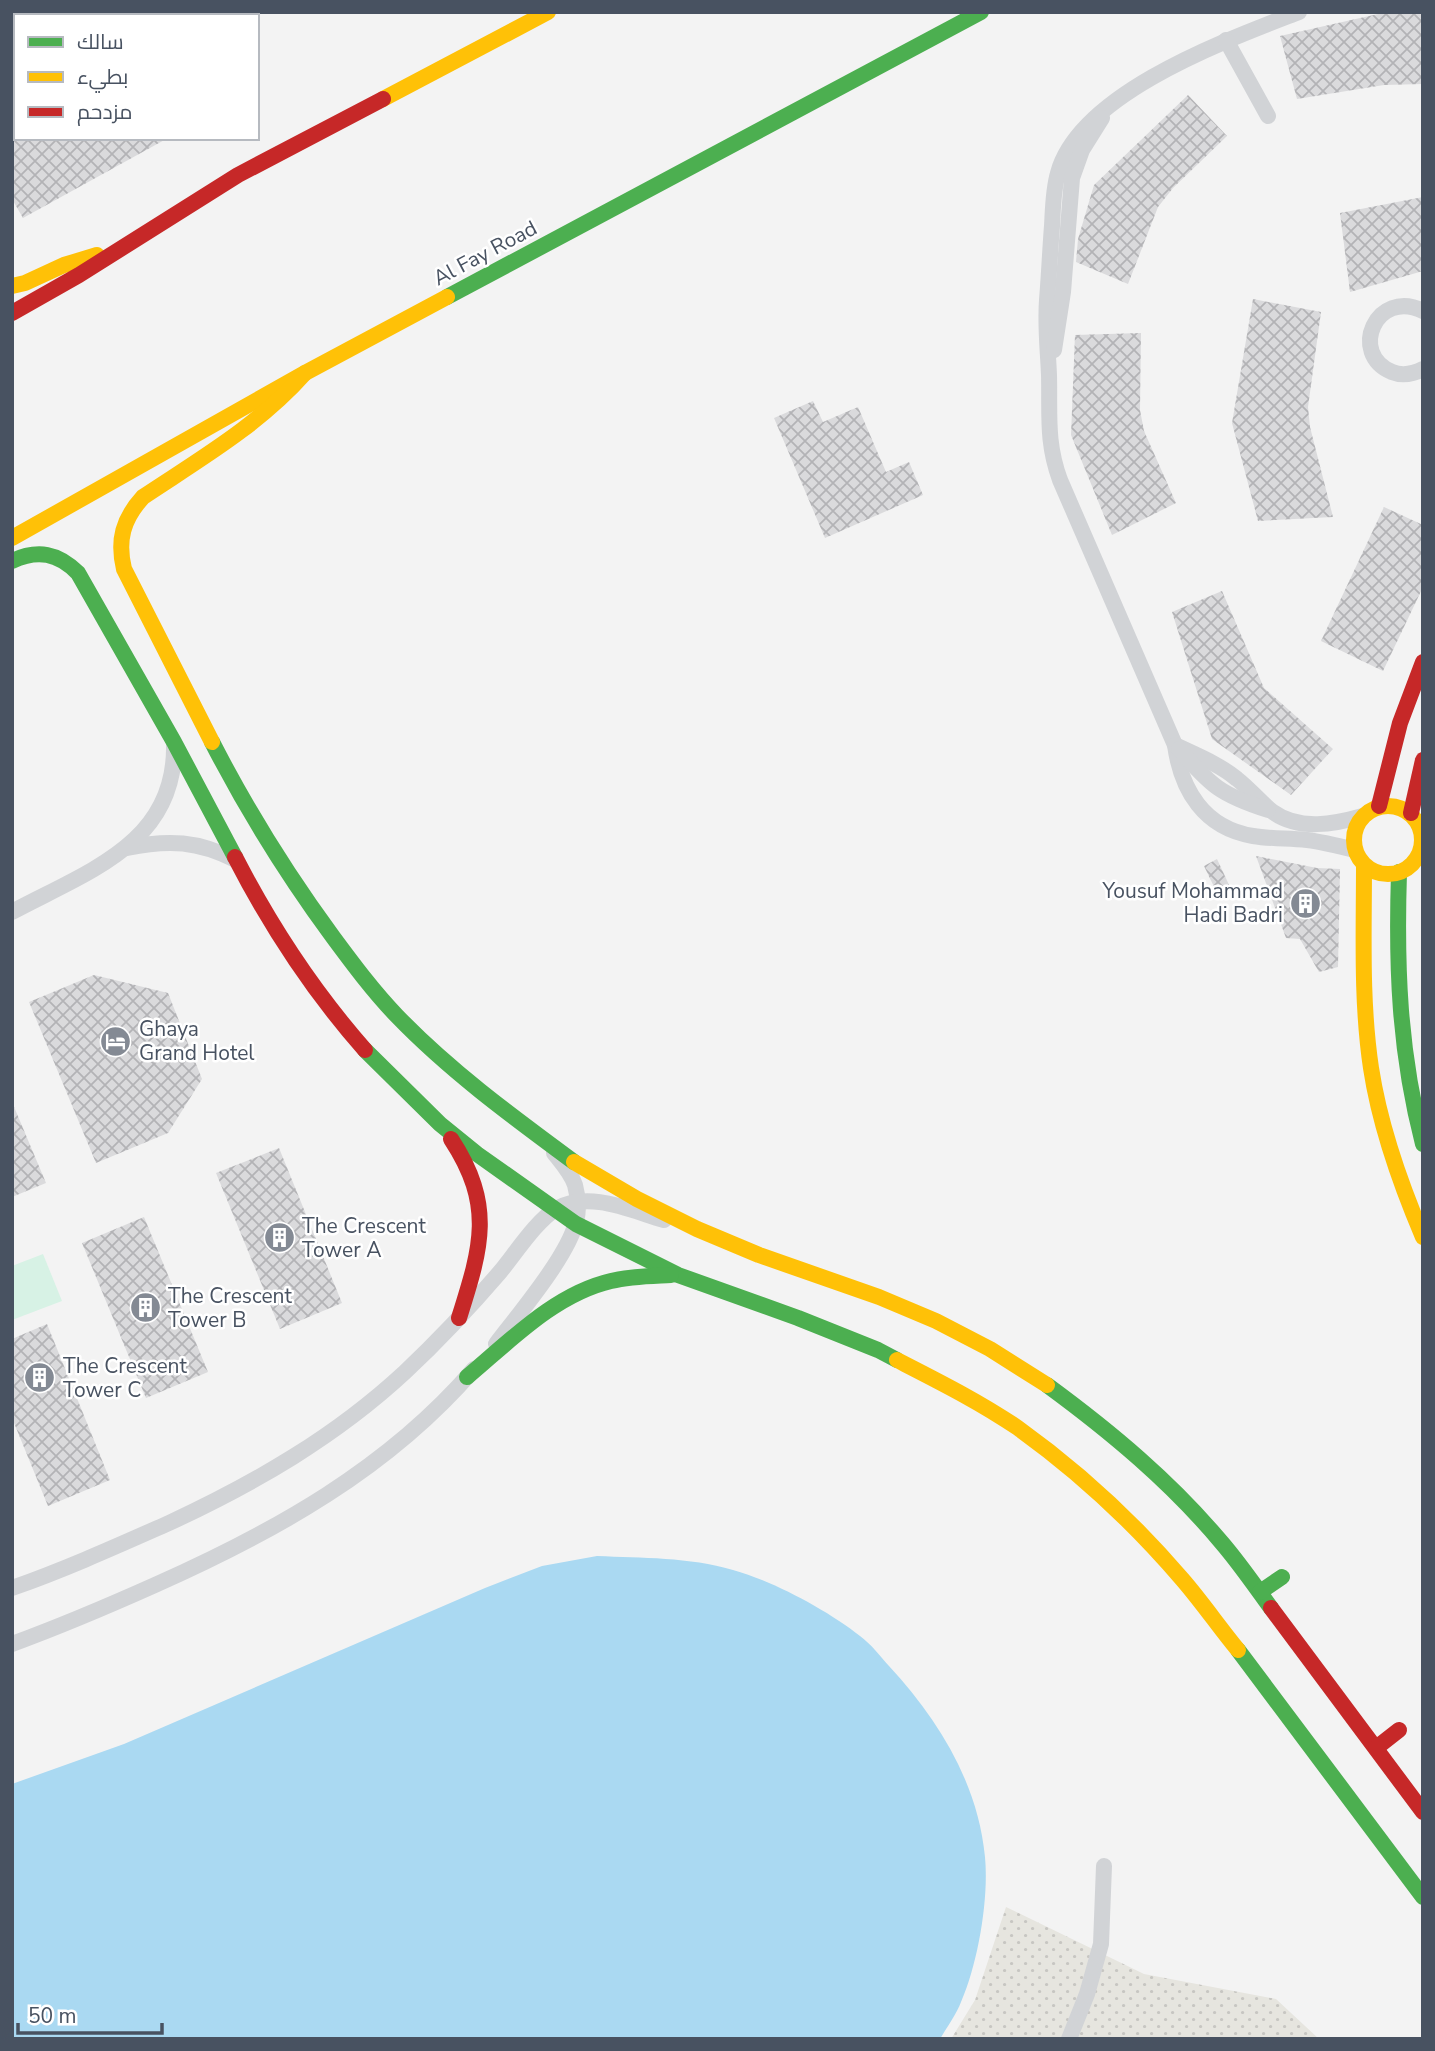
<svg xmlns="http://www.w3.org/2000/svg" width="1435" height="2051" viewBox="0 0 1435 2051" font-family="'Nunito Sans',Cairo,sans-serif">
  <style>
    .sand { fill: url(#sand-dots) }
    .pitch { fill: #d7f2e5 }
    .water { fill: #aad9f2 }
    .building { fill: url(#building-cross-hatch) }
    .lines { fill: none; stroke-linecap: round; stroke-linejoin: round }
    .street { stroke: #d1d3d6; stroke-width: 16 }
    .fast { stroke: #4caf50; stroke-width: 16 }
    .slow { stroke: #ffc107; stroke-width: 16 }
    .jam { stroke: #c62828; stroke-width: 16 }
    .labels { text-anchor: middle; stroke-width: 5; stroke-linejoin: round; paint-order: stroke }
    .street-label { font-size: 21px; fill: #485261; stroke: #fff }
    .poi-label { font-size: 21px; fill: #485261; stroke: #fff; text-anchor: start }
  </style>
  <defs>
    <pattern id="sand-dots" width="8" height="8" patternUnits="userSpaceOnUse" patternTransform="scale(1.75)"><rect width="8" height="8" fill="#e6e5df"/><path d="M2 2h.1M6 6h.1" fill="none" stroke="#c7c6c2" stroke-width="1.8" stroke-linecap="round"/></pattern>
    <pattern id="building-cross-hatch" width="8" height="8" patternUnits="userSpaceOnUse" patternTransform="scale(1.75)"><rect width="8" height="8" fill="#dadadc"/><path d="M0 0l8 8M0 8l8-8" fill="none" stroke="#b3b3b6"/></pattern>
  </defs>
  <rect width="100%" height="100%" fill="#f3f3f3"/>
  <path class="sand" d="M1006,1907L1144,1974L1276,1999L1319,2039H951L975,2000Z"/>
  <path class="pitch" d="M43,1254L62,1301L12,1320V1266Z"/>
  <path class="water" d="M597,1556C642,1558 689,1557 733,1570C773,1581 827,1610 860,1636C871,1644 880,1656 889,1666C938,1719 978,1783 985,1857C989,1899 978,1963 961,2002C956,2015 947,2027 940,2039H12V1784L124,1744L485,1588L542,1566Z"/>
  <g class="building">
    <path d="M1378,14H1423V84L1384,85L1297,99L1280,36Z"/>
    <path d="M1188,95L1227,136L1173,188L1158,207L1128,284L1076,262L1078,239L1094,185Z"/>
    <path d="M12,138H168L23,218L12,199Z"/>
    <path d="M1423,197V271L1350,292L1340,213Z"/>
    <path d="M1253,299L1321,312L1308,407L1310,427L1333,517L1258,521L1232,423Z"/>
    <path d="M1141,333L1140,410L1144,431L1176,503L1112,535L1071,435L1075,335Z"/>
    <path d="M813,401L823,422L858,407L886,472L909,462L923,495L825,538L774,418Z"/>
    <path d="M1384,507L1423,525V587L1383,671L1321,641Z"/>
    <path d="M1222,591L1264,688L1333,749L1291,795L1212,739L1172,612Z"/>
    <path d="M1256,856L1317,868L1340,869L1338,967L1319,972L1300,939L1286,938Z"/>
    <path d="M1217,859L1230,887L1217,893L1204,866Z"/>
    <path d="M94,975L168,993L202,1079L168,1133L96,1163L29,1002Z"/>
    <path d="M12,1102L46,1183L12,1197Z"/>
    <path d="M279,1148L342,1303L280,1329L216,1173Z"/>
    <path d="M144,1217L208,1372L146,1398L82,1243Z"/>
    <path d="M47,1324L110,1480L48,1506L12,1418V1339Z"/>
  </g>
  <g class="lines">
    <g class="street">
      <path d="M1299,12C1227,40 1080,93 1058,173C1053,190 1053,208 1052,226C1050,251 1049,276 1047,300C1045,326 1048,350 1049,375C1050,414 1046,442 1060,480L1175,745C1181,790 1204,828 1253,836C1271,839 1289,838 1307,840C1323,842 1339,846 1355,850"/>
      <path d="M1226,40L1268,116"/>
      <path d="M1423,311C1376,288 1348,354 1392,372C1402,376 1413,374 1423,369"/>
      <path d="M1054,350L1063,292L1072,178L1082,150L1102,118"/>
      <path d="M1175,745C1196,755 1219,764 1237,779C1250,789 1260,802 1273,812C1299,831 1335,824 1363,816"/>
      <path d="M1179,749C1211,786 1221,795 1268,810"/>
      <path d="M127,848C169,839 198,841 236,860"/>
      <path d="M12,912C86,872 176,844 174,745"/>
      <path d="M496,1344C518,1315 568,1256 576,1222C579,1210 578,1196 575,1185C571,1173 562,1163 554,1153"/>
      <path d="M12,1588C66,1569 117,1546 169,1523C255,1483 335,1437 405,1372C439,1340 470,1307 500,1272C515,1254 537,1220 556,1209C589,1190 632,1211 664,1220"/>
      <path d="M12,1644C61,1626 108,1606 155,1585C274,1532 388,1469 474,1369"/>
      <path d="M1069,2039L1087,1994L1101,1944L1104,1866"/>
    </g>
    <g class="fast">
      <path d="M447,297L981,12"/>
      <path d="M12,561C38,549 58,553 78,573L174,742L235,857"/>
      <path d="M212,742C247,810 288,876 333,937C353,964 373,991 397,1016C450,1071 513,1117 574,1162"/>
      <path d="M1399,872C1396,967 1399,1051 1423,1144"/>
      <path d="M365,1050L440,1124L477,1154L576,1224L678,1275L798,1318L878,1350L897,1360"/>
      <path d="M467,1377C510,1341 555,1294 611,1281C631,1276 651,1276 671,1275"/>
      <path d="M1047,1385C1111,1432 1171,1482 1222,1543C1240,1564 1255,1586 1271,1608"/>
      <path d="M1260,1592L1282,1577"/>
      <path d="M1238,1650L1423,1897"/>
    </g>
    <g class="slow">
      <path d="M383,99L548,12"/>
      <path d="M12,286L25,283L64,265L97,255"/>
      <path d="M12,538L305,373L447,297"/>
      <path d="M212,742L124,569C117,540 123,519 143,497C200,459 259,425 305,373"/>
      <circle cx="1388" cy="840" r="34"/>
      <path d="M1364,865C1364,933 1361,1001 1371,1068C1380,1127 1400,1183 1423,1237"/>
      <path d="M574,1162L637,1199L697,1229L759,1255L879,1297L936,1321L990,1349L1047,1385"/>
      <path d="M897,1360C938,1381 980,1402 1018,1428C1078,1471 1134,1523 1182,1579C1202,1602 1219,1627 1238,1650"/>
    </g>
    <g class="jam">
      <path d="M12,313L79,275L238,175L383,99"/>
      <path d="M1379,806L1400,723L1423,662"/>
      <path d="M1411,813L1423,760"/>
      <path d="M235,857C271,927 313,991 365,1050"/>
      <path d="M451,1139C495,1206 481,1248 459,1318"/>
      <path d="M1271,1608L1423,1812"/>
      <path d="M1376,1748L1399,1730"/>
    </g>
  </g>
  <defs>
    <symbol id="building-disc" viewBox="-11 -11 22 22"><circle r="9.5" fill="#848a94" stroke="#fff"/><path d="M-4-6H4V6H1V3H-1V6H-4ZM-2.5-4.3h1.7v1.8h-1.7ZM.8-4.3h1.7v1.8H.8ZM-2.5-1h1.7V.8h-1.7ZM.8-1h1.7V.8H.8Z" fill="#fff"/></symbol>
    <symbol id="hotel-disc" viewBox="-11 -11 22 22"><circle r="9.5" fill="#848a94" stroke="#fff"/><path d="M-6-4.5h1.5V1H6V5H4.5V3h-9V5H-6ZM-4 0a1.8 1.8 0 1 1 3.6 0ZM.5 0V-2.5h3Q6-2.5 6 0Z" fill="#fff"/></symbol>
  </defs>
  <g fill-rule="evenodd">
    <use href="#building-disc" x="1288" y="886" width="35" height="35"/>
    <use href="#hotel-disc" x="98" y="1024" width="35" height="35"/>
    <use href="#building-disc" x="262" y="1220" width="35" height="35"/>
    <use href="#building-disc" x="128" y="1290" width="35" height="35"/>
    <use href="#building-disc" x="22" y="1360" width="35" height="35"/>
  </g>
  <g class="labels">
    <g class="street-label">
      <text transform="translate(485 253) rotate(-28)" y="7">Al Fay Road</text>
    </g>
    <g class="poi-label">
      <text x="1283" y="898" text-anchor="end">Yousuf Mohammad<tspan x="1283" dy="24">Hadi Badri</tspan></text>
      <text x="139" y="1036">Ghaya<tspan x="139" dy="24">Grand Hotel</tspan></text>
      <text x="302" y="1233">The Crescent<tspan x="302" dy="24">Tower A</tspan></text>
      <text x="168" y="1303">The Crescent<tspan x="168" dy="24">Tower B</tspan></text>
      <text x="63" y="1373">The Crescent<tspan x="63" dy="24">Tower C</tspan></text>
    </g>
  </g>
  <rect width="1435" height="2051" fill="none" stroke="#485261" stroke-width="28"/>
  <rect x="14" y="14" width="245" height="126" fill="#ffffff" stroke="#b6bac0" stroke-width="2"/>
  <rect x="28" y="37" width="35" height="10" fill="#4caf50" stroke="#b6bac0" stroke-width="2"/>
  <text x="77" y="49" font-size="21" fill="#485261">سالك</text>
  <rect x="28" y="72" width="35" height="10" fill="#ffc107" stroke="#b6bac0" stroke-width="2"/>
  <text x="77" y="84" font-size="21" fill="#485261">بطيء</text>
  <rect x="28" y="107" width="35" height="10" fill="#c62828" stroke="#b6bac0" stroke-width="2"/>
  <text x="77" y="119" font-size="21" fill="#485261">مزدحم</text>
  <path d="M18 2023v10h144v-10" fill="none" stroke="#485261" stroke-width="3.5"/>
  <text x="28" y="2023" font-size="21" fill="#485261" stroke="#ffffff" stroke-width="5" paint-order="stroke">50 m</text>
</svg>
